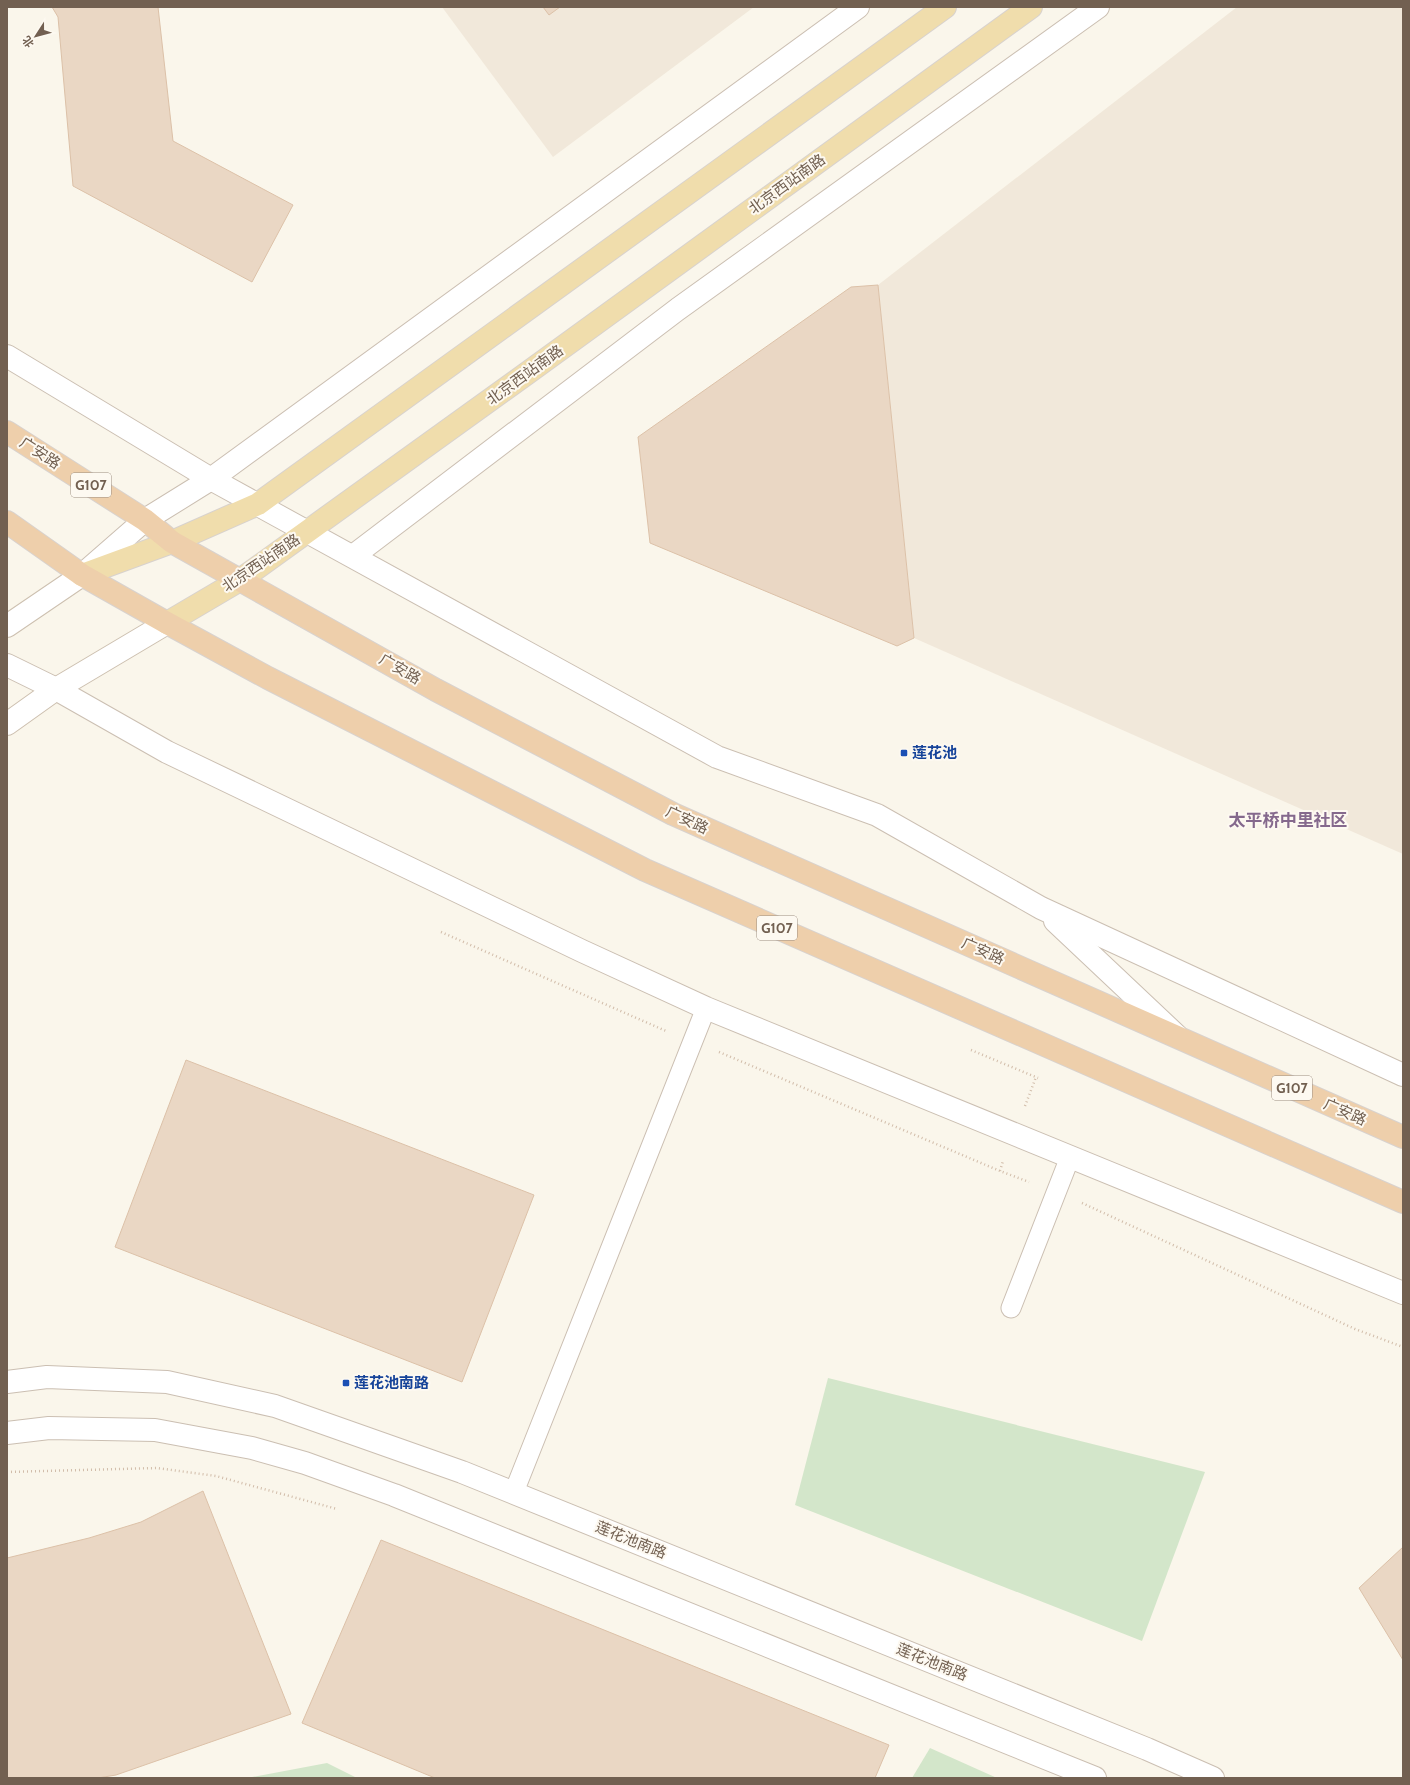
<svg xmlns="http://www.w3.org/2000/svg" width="1410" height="1785" viewBox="0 0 1410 1785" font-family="Cabin,'Noto Sans SC',sans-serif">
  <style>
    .residential { fill: #f1e8da }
    .green { fill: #d3e6ca }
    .building { fill: #ead7c4; stroke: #dcc1a8 }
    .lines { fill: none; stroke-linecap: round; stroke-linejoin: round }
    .service-casing { stroke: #cbbfb2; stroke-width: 21 }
    .tertiary-casing { stroke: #cbbfb2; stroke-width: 24 }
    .secondary-casing { stroke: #cdc0b0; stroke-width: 24 }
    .primary-casing { stroke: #d8d2ce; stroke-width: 24 }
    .trunk-casing { stroke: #d8d2ce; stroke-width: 24 }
    .path { stroke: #d1bca9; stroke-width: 2.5; stroke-dasharray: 1 3; stroke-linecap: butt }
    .service { stroke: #fff; stroke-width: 19 }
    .tertiary { stroke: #fff; stroke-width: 22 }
    .secondary { stroke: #fff; stroke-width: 22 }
    .primary { stroke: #f0ddac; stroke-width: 22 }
    .trunk { stroke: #eecfab; stroke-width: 22 }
    .transit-dot { fill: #1a4fb4; stroke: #fdf9f1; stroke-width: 1.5 }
    .labels { text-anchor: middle; stroke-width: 4; stroke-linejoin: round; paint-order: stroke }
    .shield { fill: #fdf9f1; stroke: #9c8e81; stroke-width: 1 }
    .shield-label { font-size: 14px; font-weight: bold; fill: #726051 }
    .street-label { font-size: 15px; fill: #726051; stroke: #fdf9f1 }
    .transit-label { font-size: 15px; font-weight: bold; fill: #164399; stroke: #fdf9f1; text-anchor: start }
    .quarter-label { font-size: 17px; font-weight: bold; fill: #85698d; stroke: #fdf9f1 }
  </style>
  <rect width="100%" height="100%" fill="#faf6eb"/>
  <g class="residential">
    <path d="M442,7H754L553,157Z"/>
    <path d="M1237,7H1403V854L914,638L878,285Z"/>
  </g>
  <g class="green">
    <path d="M828,1378L1205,1472L1142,1641L795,1505Z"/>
    <path d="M930,1748L997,1778H912Z"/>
    <path d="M327,1763L357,1778H247Z"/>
  </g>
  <g class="building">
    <path d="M52,7H158L173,141L293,205L252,282L73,186L58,17Z"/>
    <path d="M543,7H560L549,15Z"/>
    <path d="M878,285L914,638L897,646L650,543L638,437L851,287Z"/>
    <path d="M186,1060L534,1195L462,1382L115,1247Z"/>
    <path d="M203,1491L291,1714L116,1775L98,1778H7V1558L89,1538L141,1522Z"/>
    <path d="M381,1540L889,1745L875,1778H435L302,1723Z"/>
    <path d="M1403,1547V1660L1359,1588Z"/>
  </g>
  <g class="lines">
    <defs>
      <g id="service">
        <path d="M1011,1308L1070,1157"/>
        <path d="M514,1492L706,1008"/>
      </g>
      <g id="tertiary">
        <path d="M7,356L211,479L717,757L877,815L1041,908L1403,1075"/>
        <path d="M353,556L678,309L1098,7"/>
        <path d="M82,575L145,520L211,479L858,7"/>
        <path d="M7,665L56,689L167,752L582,951L706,1008L1403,1293"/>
        <path d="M1055,921L1177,1036"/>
        <path d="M7,1382L47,1377L167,1382L275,1406L462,1472L1147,1749L1213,1778"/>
        <path d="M7,1433L49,1428L155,1430L252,1448L305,1463L394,1495L1095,1778"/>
      </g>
      <g id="secondary">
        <path d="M7,626L82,575"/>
        <path d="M7,724L56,689L167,623"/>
      </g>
      <g id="primary">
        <path d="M82,575L172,542L258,504L945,7"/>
        <path d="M167,623L240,580L526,374L1031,7"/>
      </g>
      <g id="trunk">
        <path d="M7,432L145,520L172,542L436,690L673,814L1403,1137"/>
        <path d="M7,522L82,575L167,623L268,678L645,870L1403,1202"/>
      </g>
    </defs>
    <use href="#service" class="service-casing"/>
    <use href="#tertiary" class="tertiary-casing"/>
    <use href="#secondary" class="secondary-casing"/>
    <use href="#primary" class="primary-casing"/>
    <use href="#trunk" class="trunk-casing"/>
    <g class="path">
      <path d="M441,932L666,1031"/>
      <path d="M971,1050L1038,1078"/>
      <path d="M719,1052L1000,1171L1029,1182"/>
      <path d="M1025,1106L1036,1077"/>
      <path d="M1000,1171L1003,1161"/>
      <path d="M1082,1203L1355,1329L1403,1347"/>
      <path d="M7,1472L157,1468L216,1476L337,1509"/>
    </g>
    <use href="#service" class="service"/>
    <use href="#tertiary" class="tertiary"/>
    <use href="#secondary" class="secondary"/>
    <use href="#primary" class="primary"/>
    <use href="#trunk" class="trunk"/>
  </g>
  <g class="transit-dot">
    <rect x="900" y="749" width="8" height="8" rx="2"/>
    <rect x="342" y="1379" width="8" height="8" rx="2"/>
  </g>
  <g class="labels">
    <g class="shield">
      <rect x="71" y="473" width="40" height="24" rx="3"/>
      <rect x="757" y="916" width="40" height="24" rx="3"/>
      <rect x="1272" y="1076" width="40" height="24" rx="3"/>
    </g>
    <g class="shield-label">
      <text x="91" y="490">G107</text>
      <text x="777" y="933">G107</text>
      <text x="1292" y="1093">G107</text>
    </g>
    <g class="street-label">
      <text transform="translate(787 184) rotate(-36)" y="5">北京西站南路</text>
      <text transform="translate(525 375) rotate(-36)" y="5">北京西站南路</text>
      <text transform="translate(40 453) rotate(33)" y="5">广安路</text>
      <text transform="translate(261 563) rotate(-34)" y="5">北京西站南路</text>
      <text transform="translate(400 669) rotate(30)" y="5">广安路</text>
      <text transform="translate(687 820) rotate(25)" y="5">广安路</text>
      <text transform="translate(983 951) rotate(24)" y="5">广安路</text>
      <text transform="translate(1345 1112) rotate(24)" y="5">广安路</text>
      <text transform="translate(631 1540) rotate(22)" y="5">莲花池南路</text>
      <text transform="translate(932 1662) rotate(22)" y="5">莲花池南路</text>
    </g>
    <g class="transit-label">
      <text x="912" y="758">莲花池</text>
      <text x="354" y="1388">莲花池南路</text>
    </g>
    <g class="quarter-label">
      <text x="1288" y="826">太平桥中里社区</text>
    </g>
  </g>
  <rect width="1410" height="1785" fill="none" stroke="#726051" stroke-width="16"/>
  <g transform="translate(36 36) rotate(234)" stroke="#fdf9f1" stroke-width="3" paint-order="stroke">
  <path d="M0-3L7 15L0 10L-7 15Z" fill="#726051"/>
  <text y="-6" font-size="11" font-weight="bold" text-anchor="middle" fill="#726051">北</text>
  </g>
</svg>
